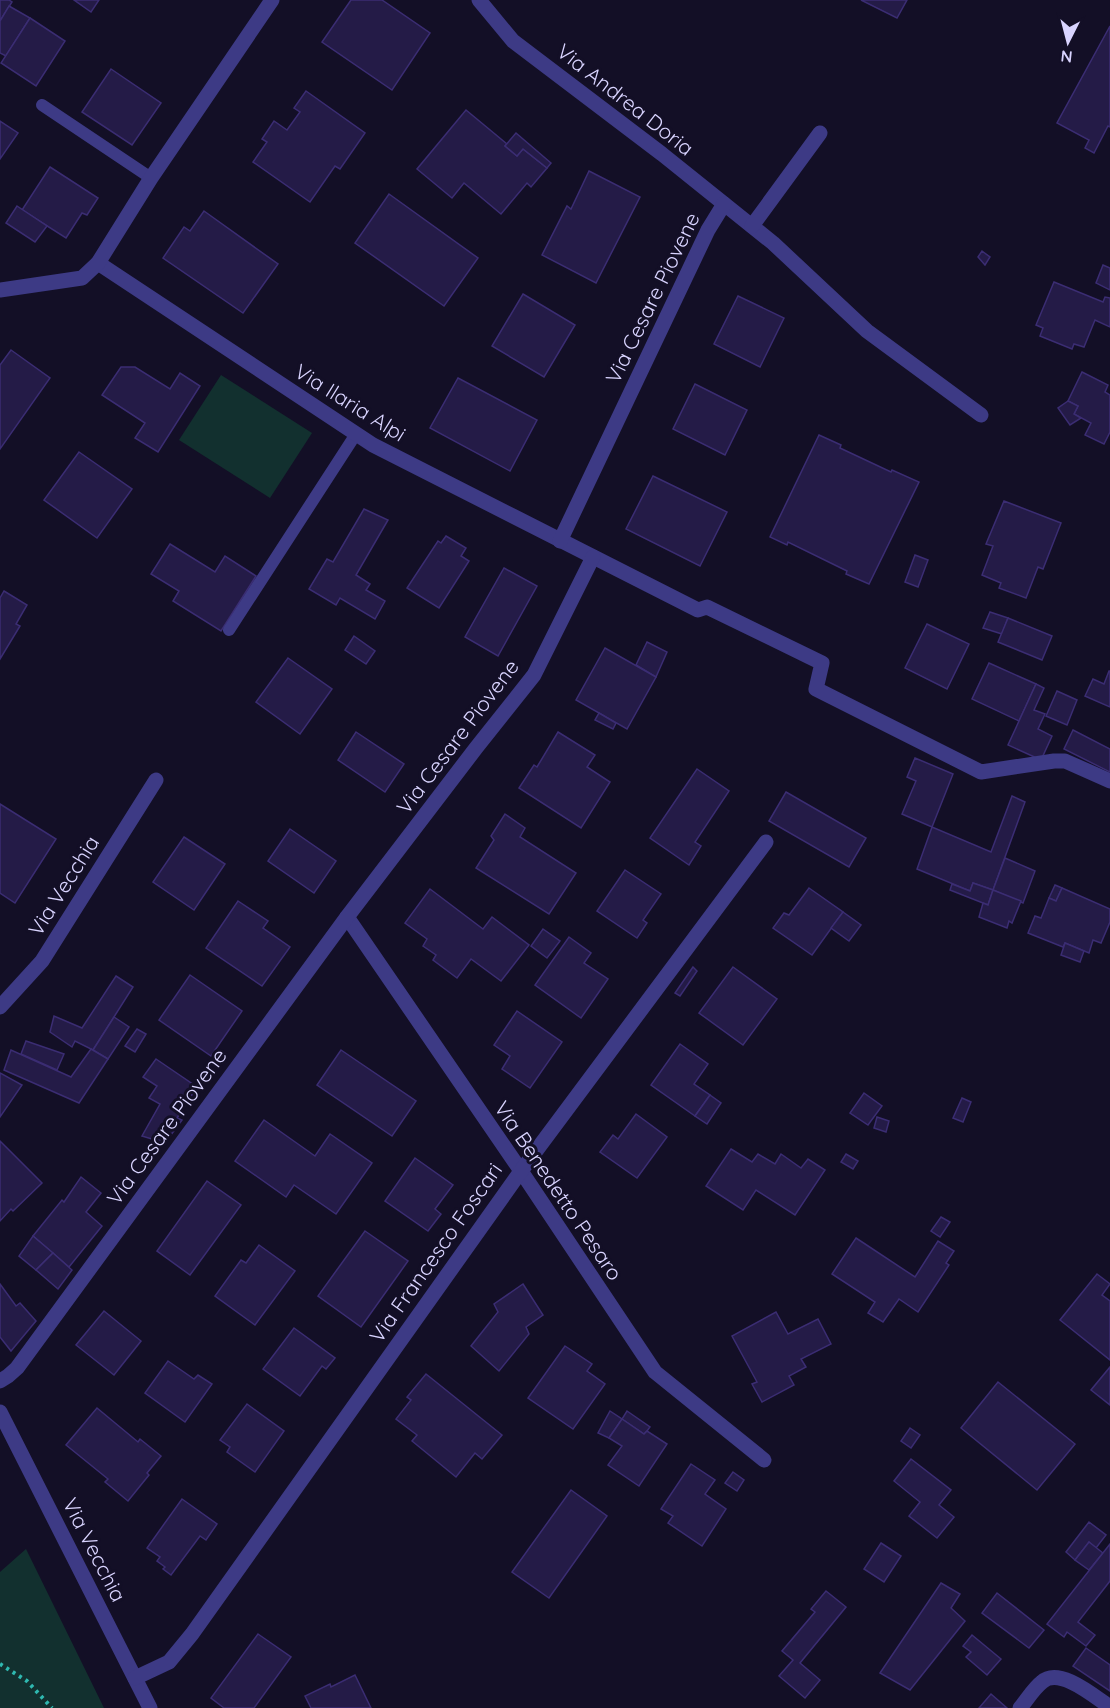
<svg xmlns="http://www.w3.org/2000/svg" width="1110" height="1708" viewBox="0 0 1110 1708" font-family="Quicksand,sans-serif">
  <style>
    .green { fill: #12302f }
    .building { fill: #241b47; stroke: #3b2d73; stroke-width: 1.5 }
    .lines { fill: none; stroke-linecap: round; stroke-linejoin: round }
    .path { stroke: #2fb8b0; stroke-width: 4; stroke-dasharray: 3 4.5; stroke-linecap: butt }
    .lane { stroke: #3d3a85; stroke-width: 12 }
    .street { stroke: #3d3a85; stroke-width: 15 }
    .labels { text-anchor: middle; stroke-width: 6; stroke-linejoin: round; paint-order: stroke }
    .street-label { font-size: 21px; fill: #d9d4ff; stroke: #130f26 }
  </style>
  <rect width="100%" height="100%" fill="#130f26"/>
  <g class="green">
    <path d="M221,375L312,433L270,498L179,440Z"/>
    <path d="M26,1549L104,1708H0V1572Z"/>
  </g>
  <g class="building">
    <path d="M0,0H9L12,2L0,21Z"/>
    <path d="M74,0H99L91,12Z"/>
    <path d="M351,0H382L430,33L392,90L322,42Z"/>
    <path d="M861,0H907L897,18Z"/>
    <path d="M9,6L30,18L6,56L0,53V21Z"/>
    <path d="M30,18L65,41L36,86L1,63Z"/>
    <path d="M1110,26V127L1108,126L1094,153L1085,148L1089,140L1057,123Z"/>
    <path d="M111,69L161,103L132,145L82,112Z"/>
    <path d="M306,91L365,133L340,169L335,166L310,202L253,162L267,142L262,139L274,121L287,130L300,112L294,108Z"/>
    <path d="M466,110L507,144L505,146L517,156L523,149L547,168L531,187L527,183L501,214L464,183L452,198L417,169Z"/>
    <path d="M0,121L18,133L0,159Z"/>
    <path d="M516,133L551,163L547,168L523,149L517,156L505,146Z"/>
    <path d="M50,167L98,198L87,215L82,213L66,238L22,210Z"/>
    <path d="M589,171L640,197L596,283L542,255L567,206L571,209Z"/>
    <path d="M389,194L478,258L444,306L355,243Z"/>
    <path d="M17,206L47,226L35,242L6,223Z"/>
    <path d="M204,211L278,264L243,313L163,258L184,227L190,231Z"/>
    <path d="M982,251L990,257L985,265L978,257Z"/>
    <path d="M1103,265L1110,268V290L1096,283Z"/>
    <path d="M1054,282L1103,302L1105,297L1110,298V327L1095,320L1084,347L1074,344L1072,349L1040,336L1043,328L1036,325Z"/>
    <path d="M523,294L575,325L544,377L492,346Z"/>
    <path d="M738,296L784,318L760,367L714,344Z"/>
    <path d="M11,350L50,378L0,449V365Z"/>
    <path d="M121,367H135L170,389L180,373L200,386L158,452L135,438L145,423L102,395Z"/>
    <path d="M1082,372L1108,385L1105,392L1110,395V432L1104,444L1085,435L1091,423L1074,414L1078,406L1068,401Z"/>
    <path d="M458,378L537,420L510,471L430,428Z"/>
    <path d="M695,384L747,410L725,455L673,429Z"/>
    <path d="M1068,401L1078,406L1074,414L1081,418L1070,425L1058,408Z"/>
    <path d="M819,435L841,445L840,448L891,472L892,470L919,482L869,584L846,574L847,571L788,542L787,545L770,537Z"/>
    <path d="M79,452L132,489L97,538L44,500Z"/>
    <path d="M653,476L727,512L700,566L626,529Z"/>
    <path d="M1004,501L1061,523L1043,569L1038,567L1026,598L999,588L1001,583L982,575L993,546L986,544Z"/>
    <path d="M364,509L388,520L356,575L370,584L366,590L385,601L375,619L340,598L336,605L309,589L327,559L333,562Z"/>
    <path d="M446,536L466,548L461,556L469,561L439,608L407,588L438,541L441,543Z"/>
    <path d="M170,544L215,572L225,556L256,576L221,631L173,601L179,591L151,574Z"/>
    <path d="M915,555L928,560L918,587L905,582Z"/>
    <path d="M504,568L537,586L498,656L465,637Z"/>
    <path d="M4,591L27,605L16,624L20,626L0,659V598Z"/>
    <path d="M990,612L1008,618L1002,634L983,628Z"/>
    <path d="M1008,618L1052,636L1042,660L998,642Z"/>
    <path d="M927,624L969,644L947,689L905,668Z"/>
    <path d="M354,636L375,651L366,664L345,650Z"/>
    <path d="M647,642L667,652L656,677L636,665Z"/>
    <path d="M605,648L656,677L627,729L576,700Z"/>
    <path d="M288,658L332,689L300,734L256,702Z"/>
    <path d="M989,663L1036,684L1019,721L972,699Z"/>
    <path d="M1109,671H1110V707L1085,696L1093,679L1104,684Z"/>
    <path d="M1036,684L1044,688L1034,710L1045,714L1038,729L1052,736L1041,760L1008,745Z"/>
    <path d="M1057,691L1077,700L1067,725L1046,716Z"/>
    <path d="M599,713L616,723L613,729L595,720Z"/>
    <path d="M1073,730L1110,749V772L1064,749Z"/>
    <path d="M356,732L404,764L385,792L338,760Z"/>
    <path d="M558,732L595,755L587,767L610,782L581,828L519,788L534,765L537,767Z"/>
    <path d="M915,758L953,774L932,827L902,814L916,781L907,777Z"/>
    <path d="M697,769L729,791L695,842L701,846L689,865L650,838Z"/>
    <path d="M786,792L866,838L849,867L769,821Z"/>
    <path d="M1012,796L1025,802L993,890L973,883L970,891L917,869L932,827L991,852Z"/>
    <path d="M0,804L56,839L15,903L0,893Z"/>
    <path d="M505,814L525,828L520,837L576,873L549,914L476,868L494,840L491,836Z"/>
    <path d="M290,829L336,861L314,893L268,861Z"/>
    <path d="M184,837L225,864L194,910L153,882Z"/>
    <path d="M1005,858L1035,871L1023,903L993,890Z"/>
    <path d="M625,870L661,894L643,920L647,923L637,938L597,911Z"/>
    <path d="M973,883L993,890L988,905L950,890L952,884L970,891Z"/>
    <path d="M1055,885L1062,888L1056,901L1049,898Z"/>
    <path d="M809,888L843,912L812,955L773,928L784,913L789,915Z"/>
    <path d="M1062,888L1110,909V922L1101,943L1093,940L1089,953L1065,943L1063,947L1028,933L1035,916L1041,918L1049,898L1056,901Z"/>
    <path d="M430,889L483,929L492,917L529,945L501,981L471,959L457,978L433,960L436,955L423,946L427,939L405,923Z"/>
    <path d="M993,890L1021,901L1012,923L1009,921L1007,928L979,917L983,903L988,905Z"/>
    <path d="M238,901L268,921L263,928L290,947L262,986L206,948Z"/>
    <path d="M843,912L861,925L849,941L831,928Z"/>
    <path d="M543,929L560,941L547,958L531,946Z"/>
    <path d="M569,937L591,953L584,963L608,979L581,1018L535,985Z"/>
    <path d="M1065,943L1084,951L1080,962L1061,955Z"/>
    <path d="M693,967L697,971L680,996L675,993Z"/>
    <path d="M733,967L777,999L743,1045L699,1013Z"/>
    <path d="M190,975L242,1011L211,1056L159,1020Z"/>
    <path d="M116,976L133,987L93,1050L75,1041L72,1047L50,1032L54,1016L82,1028Z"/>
    <path d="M517,1011L562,1042L530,1088L502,1069L510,1056L494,1045Z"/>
    <path d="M114,1017L129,1027L108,1059L93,1050Z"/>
    <path d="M137,1029L146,1034L135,1052L125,1046Z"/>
    <path d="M26,1041L64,1054L57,1070L21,1054Z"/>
    <path d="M680,1044L708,1064L694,1084L710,1095L695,1116L651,1085Z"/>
    <path d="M91,1049L108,1059L79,1103L4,1070L11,1050L71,1077Z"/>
    <path d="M341,1050L416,1101L392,1136L317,1085Z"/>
    <path d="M156,1059L197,1087L177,1118L182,1120L165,1143L142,1136L160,1104L149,1098L157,1086L143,1077Z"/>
    <path d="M0,1073L22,1085L0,1117Z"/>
    <path d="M864,1093L882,1106L868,1125L850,1113Z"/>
    <path d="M710,1095L721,1103L707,1124L695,1116Z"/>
    <path d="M962,1098L971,1102L963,1122L953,1118Z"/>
    <path d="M636,1114L667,1137L637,1178L600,1152L613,1135L618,1139Z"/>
    <path d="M877,1117L889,1121L886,1132L874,1128Z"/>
    <path d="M264,1120L315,1156L330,1134L372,1163L336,1214L294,1185L286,1197L235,1161Z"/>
    <path d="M0,1141L42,1183L13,1211L11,1209L0,1221Z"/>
    <path d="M731,1149L752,1162L758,1154L775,1164L781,1154L801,1168L808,1159L825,1170L795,1215L756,1190L743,1210L706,1186Z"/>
    <path d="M846,1154L858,1161L853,1169L841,1162Z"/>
    <path d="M415,1158L453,1185L435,1209L441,1214L428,1231L385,1201Z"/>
    <path d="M81,1177L101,1193L86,1212L102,1226L69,1267L33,1236L62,1200L64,1202Z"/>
    <path d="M207,1181L241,1205L190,1275L157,1251Z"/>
    <path d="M941,1217L950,1222L940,1237L931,1231Z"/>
    <path d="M365,1231L408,1261L361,1327L318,1296Z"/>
    <path d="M33,1236L53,1253L36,1270L19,1256Z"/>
    <path d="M856,1238L915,1277L938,1241L954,1251L946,1263L949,1265L918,1312L899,1299L883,1322L868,1313L875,1302L832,1274Z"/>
    <path d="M259,1245L295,1271L255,1325L215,1296L241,1260L246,1263Z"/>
    <path d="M53,1253L72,1270L58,1289L36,1270Z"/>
    <path d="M1097,1274L1110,1284L1102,1295L1110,1301V1360L1060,1320Z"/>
    <path d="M0,1284L16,1306L20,1303L36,1321L11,1351L0,1337Z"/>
    <path d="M523,1284L543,1315L526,1327L529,1334L499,1371L471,1346L498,1312L494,1304Z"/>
    <path d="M104,1311L141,1341L114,1375L76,1345Z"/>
    <path d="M776,1312L788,1334L818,1319L831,1344L801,1359L806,1367L789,1376L794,1385L762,1402L752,1384L757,1382L732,1336Z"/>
    <path d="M294,1328L335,1358L326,1369L322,1366L300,1396L263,1369Z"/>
    <path d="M565,1346L592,1364L587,1371L605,1384L573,1429L528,1398Z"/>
    <path d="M168,1361L194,1379L198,1375L212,1384L185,1422L145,1393Z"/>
    <path d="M1110,1367V1405L1091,1390Z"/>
    <path d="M426,1374L502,1435L482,1459L475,1453L456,1477L412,1441L417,1435L396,1419L411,1400L407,1397Z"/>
    <path d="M998,1382L1075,1444L1037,1490L961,1428Z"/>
    <path d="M247,1404L284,1431L255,1472L227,1452L230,1447L220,1440Z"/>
    <path d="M97,1408L138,1442L140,1439L161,1456L147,1473L149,1475L128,1501L105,1482L108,1479L66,1445Z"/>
    <path d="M610,1411L622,1419L609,1438L598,1433Z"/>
    <path d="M627,1411L650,1427L647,1431L644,1434L622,1419Z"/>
    <path d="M622,1419L644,1434L647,1431L667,1444L639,1486L608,1465L622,1446L609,1438Z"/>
    <path d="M910,1428L920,1435L911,1448L901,1441Z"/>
    <path d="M911,1459L951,1490L939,1505L954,1517L937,1538L909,1516L920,1502L894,1481Z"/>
    <path d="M691,1464L715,1480L705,1494L726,1509L702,1546L668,1523L673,1516L661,1509Z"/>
    <path d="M733,1472L744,1480L737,1491L725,1483Z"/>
    <path d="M571,1490L607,1516L549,1598L512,1572Z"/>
    <path d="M182,1499L217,1524L206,1540L200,1536L171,1575L163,1569L165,1567L157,1561L160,1557L147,1548Z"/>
    <path d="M1089,1522L1106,1535L1096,1548L1089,1542L1075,1560L1066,1552Z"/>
    <path d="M1089,1542L1103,1553L1089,1570L1075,1560Z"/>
    <path d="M881,1543L901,1556L884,1582L864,1569Z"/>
    <path d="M1110,1544V1581L1078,1622L1095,1635L1086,1646L1067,1632L1064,1637L1047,1624Z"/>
    <path d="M941,1583L960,1594L951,1608L965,1621L910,1690L880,1673Z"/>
    <path d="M826,1591L846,1607L800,1663L820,1680L805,1698L779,1676L793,1660L782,1651L815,1612L811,1609Z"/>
    <path d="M997,1593L1044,1630L1029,1648L982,1613Z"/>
    <path d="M258,1634L291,1657L254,1708H224L211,1698Z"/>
    <path d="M972,1635L1001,1659L987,1675L966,1657L971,1652L963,1646Z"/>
    <path d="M1086,1648L1110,1665V1691L1073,1666Z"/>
    <path d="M355,1675L371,1708H311L305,1696L330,1684L331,1687Z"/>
    <path d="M991,1694L1007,1708H979Z"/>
  </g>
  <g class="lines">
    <path class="path" d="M0,1664L27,1681L52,1708"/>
    <g class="lane">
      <path d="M42,105L151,178"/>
      <path d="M229,630L356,434"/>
    </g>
    <g class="street">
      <path d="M479,0L513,41L662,154L773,243L867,331L981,415"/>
      <path d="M752,226L820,133"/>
      <path d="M98,263L373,445L698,610L707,607L822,663L816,689L981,772L1054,761H1065L1110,781"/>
      <path d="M0,290L82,278L98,263L151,178L272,0"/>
      <path d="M560,541L708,230L724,204"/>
      <path d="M347,917L521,1171L655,1372L764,1460"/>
      <path d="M0,1007L42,961L156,780"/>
      <path d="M0,1381L8,1376L17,1368L347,917L476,748L534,675L593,557"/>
      <path d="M0,1412L150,1708"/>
      <path d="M135,1678L169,1662L192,1634L521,1171L766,842"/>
      <path d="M1020,1708C1027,1700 1033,1689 1042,1682C1059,1666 1095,1697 1110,1707"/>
    </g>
  </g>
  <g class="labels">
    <g class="street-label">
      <text transform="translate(625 100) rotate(38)" y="7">Via Andrea Doria</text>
      <text transform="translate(653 298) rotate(-64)" y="7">Via Cesare Piovene</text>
      <text transform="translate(350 403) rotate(32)" y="7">Via Ilaria Alpi</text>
      <text transform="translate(458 737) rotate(-53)" y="7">Via Cesare Piovene</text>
      <text transform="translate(64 886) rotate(-58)" y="7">Via Vecchia</text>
      <text transform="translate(167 1127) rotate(-54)" y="7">Via Cesare Piovene</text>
      <text transform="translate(558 1191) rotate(56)" y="7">Via Benedetto Pesaro</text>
      <text transform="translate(436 1253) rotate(-55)" y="7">Via Francesco Foscari</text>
      <text transform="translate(94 1550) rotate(63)" y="7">Via Vecchia</text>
    </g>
  </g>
  <g transform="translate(1068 42) rotate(186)" stroke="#130f26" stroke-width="4.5" paint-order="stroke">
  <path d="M0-4.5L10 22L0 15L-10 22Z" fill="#d9d4ff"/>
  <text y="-9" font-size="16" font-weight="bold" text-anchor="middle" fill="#d9d4ff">N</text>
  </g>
</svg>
